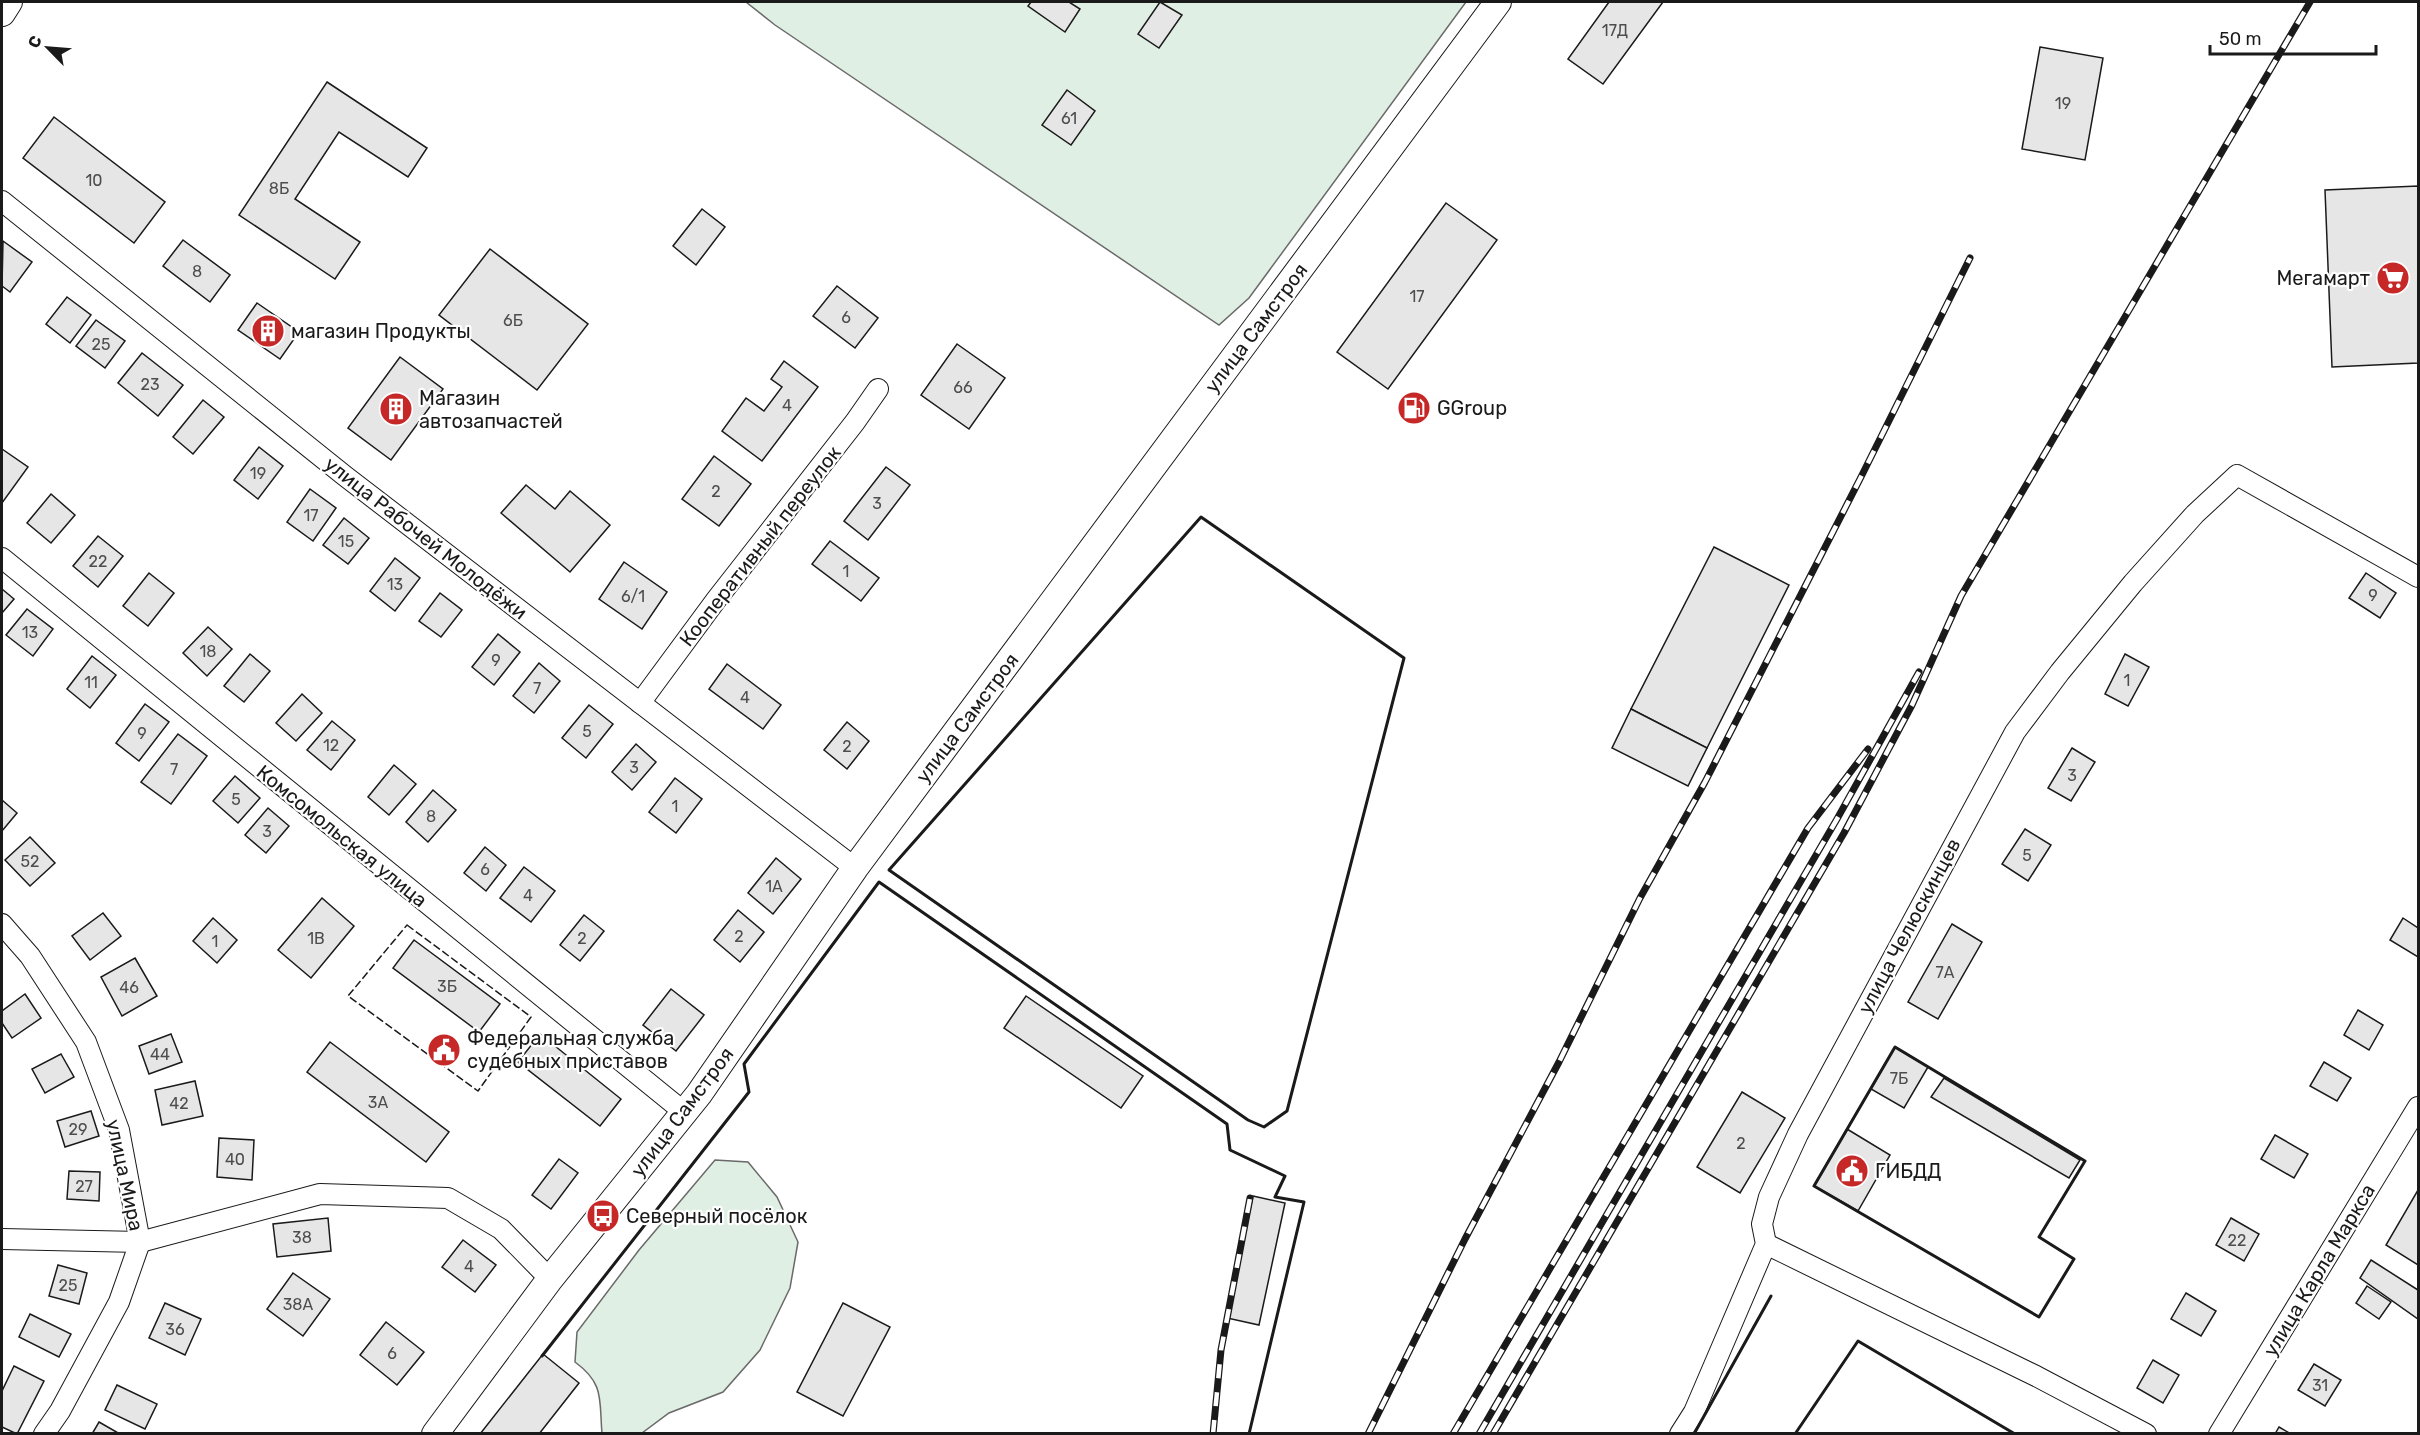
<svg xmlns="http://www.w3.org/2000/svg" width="2420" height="1435" viewBox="0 0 2420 1435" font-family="Rubik,sans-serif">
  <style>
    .green { fill: #e0efe3; stroke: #6a6a6a; stroke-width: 1.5 }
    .building { fill: #e6e6e6; stroke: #1a1a1a; stroke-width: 1.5 }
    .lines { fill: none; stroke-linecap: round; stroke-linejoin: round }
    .minor-casing { stroke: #1a1a1a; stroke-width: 22 }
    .tertiary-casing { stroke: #1a1a1a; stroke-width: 28 }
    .minor { stroke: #fff; stroke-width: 20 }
    .tertiary { stroke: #fff; stroke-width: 26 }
    .rail-casing { stroke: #1a1a1a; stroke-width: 7 }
    .rail { stroke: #fff; stroke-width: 4.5; stroke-dasharray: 14; stroke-linecap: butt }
    .fence { stroke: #1a1a1a; stroke-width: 1.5; stroke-dasharray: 8 3; stroke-linecap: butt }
    .wall { stroke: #1a1a1a; stroke-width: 3 }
    .labels { text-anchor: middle; stroke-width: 4.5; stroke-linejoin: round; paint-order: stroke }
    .number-label { font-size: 16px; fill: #4d4d4d }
    .poi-label { font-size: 20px; fill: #1a1a1a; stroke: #fff; text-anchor: start }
    .street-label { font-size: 20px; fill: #1a1a1a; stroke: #fff }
  </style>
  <rect width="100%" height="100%" fill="#fff"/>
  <g class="green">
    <path d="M746,2H1466L1249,298L1219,325L775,25Z"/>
    <path d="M715,1160L748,1162L777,1197L798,1242L790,1288L760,1350L723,1392L669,1413L642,1433H602C599,1400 605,1384 575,1362L577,1332L639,1250Z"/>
  </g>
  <g class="building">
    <path d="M1031,2H1069L1080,9L1065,32L1028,6Z"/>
    <path d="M1160,2L1182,15L1159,48L1138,34Z"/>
    <path d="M1609,2H1663L1603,84L1568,59Z"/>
    <path d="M2040,47L2103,58L2085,160L2022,149Z"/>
    <path d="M327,82L427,148L408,177L339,132L295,199L360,242L335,279L239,215Z"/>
    <path d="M1067,90L1095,111L1071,145L1042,125Z"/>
    <path d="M54,117L165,202L134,243L23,158Z"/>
    <path d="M2418,186V363L2332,367L2325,190Z"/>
    <path d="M1446,203L1497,240L1388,389L1337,352Z"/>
    <path d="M702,209L725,227L696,265L673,246Z"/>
    <path d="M183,240L230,275L210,302L163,266Z"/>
    <path d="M3,241L32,262L10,292L2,286Z"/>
    <path d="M490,249L588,324L537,390L439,315Z"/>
    <path d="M837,286L878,318L855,348L813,316Z"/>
    <path d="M67,297L91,315L70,343L46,324Z"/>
    <path d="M257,303L299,332L280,359L238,330Z"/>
    <path d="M96,320L125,341L105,368L76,346Z"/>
    <path d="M957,344L1005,378L969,429L921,395Z"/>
    <path d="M142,353L183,385L158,416L118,383Z"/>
    <path d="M400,357L443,389L391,460L348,428Z"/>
    <path d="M784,361L818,387L762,461L722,431L746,398L764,411L782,387L771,379Z"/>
    <path d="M203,400L224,417L193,454L173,437Z"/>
    <path d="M259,447L283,466L258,499L234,480Z"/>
    <path d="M2,449L28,467L2,503Z"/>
    <path d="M714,456L751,484L719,526L682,499Z"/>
    <path d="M886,467L910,485L868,540L844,521Z"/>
    <path d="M526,485L555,509L570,491L610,525L570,572L501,513Z"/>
    <path d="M310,489L336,508L313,541L287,522Z"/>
    <path d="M51,494L75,515L51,543L27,523Z"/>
    <path d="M344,518L369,538L348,564L323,545Z"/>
    <path d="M98,536L123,556L98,587L73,566Z"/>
    <path d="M830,541L879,578L861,601L812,564Z"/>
    <path d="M1714,547L1789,585L1707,748L1631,709Z"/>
    <path d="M395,558L420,578L395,611L370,591Z"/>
    <path d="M624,562L667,592L642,629L599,599Z"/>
    <path d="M149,573L174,593L148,626L123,606Z"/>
    <path d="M2366,573L2396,593L2380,618L2349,598Z"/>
    <path d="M2,589L14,599L2,613Z"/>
    <path d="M440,593L462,610L441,637L419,621Z"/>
    <path d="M27,609L53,629L33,656L6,635Z"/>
    <path d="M208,627L232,649L207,676L183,653Z"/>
    <path d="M498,634L520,652L494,685L472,667Z"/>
    <path d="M250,654L270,671L244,702L224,686Z"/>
    <path d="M2125,654L2149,667L2128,706L2105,694Z"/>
    <path d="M92,656L116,675L90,708L67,689Z"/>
    <path d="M539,663L560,681L534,713L513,696Z"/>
    <path d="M727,664L781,705L763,729L709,689Z"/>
    <path d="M302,694L322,713L296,741L276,723Z"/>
    <path d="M145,704L169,722L139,761L116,743Z"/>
    <path d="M589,705L613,724L586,758L562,738Z"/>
    <path d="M1631,709L1707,748L1688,786L1612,748Z"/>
    <path d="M332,721L355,740L331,770L307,750Z"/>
    <path d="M847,722L869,741L847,769L824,750Z"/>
    <path d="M178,734L207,756L171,804L141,782Z"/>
    <path d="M636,744L656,762L632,790L612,772Z"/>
    <path d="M2072,748L2095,762L2071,801L2048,788Z"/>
    <path d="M394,765L416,784L389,815L368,797Z"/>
    <path d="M235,776L260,798L238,823L213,801Z"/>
    <path d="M675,778L702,799L676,833L649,812Z"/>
    <path d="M433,790L456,810L428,842L406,822Z"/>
    <path d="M2,800L17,813L2,831Z"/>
    <path d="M268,808L289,826L266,853L245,835Z"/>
    <path d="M2025,829L2051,845L2028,881L2002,864Z"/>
    <path d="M30,837L55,863L30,886L5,860Z"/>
    <path d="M485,847L506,865L486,891L464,873Z"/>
    <path d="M776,858L801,879L773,914L748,893Z"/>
    <path d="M524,867L555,891L531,922L500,898Z"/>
    <path d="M322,898L354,926L311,978L278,950Z"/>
    <path d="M738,910L764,932L740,962L714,940Z"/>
    <path d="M103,913L121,936L90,960L72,936Z"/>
    <path d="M584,915L604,931L580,961L560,945Z"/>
    <path d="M213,918L237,940L217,963L193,941Z"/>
    <path d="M2403,918L2418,928V957L2390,940Z"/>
    <path d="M1952,924L1982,942L1938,1019L1908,1002Z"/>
    <path d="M414,940L500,1004L479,1032L393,968Z"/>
    <path d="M135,958L157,996L122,1016L101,977Z"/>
    <path d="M671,989L704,1015L676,1051L643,1025Z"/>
    <path d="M25,994L41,1018L12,1038L2,1023V1011Z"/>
    <path d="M1026,996L1143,1076L1121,1108L1004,1028Z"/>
    <path d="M2358,1010L2383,1025L2369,1050L2344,1035Z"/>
    <path d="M171,1034L182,1062L149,1074L139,1046Z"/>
    <path d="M540,1034L621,1099L600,1126L518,1062Z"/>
    <path d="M330,1042L449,1132L426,1162L307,1072Z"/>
    <path d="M1895,1047L1928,1067L1904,1108L1871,1089Z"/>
    <path d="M61,1054L74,1077L45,1093L32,1069Z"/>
    <path d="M2324,1062L2351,1078L2337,1101L2310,1086Z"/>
    <path d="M1944,1078L2080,1160L2069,1178L1931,1097Z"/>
    <path d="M195,1081L203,1116L162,1125L155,1090Z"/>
    <path d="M1742,1092L1785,1118L1740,1193L1697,1167Z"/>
    <path d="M91,1111L99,1136L65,1147L57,1121Z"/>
    <path d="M1847,1129L1890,1155L1858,1211L1814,1186Z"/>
    <path d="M2275,1135L2308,1154L2294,1178L2261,1159Z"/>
    <path d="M219,1138L254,1140L252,1180L217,1177Z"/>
    <path d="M559,1159L578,1173L551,1209L532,1195Z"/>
    <path d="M69,1171L100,1172L99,1201L67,1199Z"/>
    <path d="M2418,1190V1265L2386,1245Z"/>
    <path d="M1253,1196L1285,1203L1259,1325L1227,1318Z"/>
    <path d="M328,1218L331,1251L277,1257L273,1224Z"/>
    <path d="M2231,1218L2259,1234L2244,1261L2216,1245Z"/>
    <path d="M463,1240L496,1265L475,1292L442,1267Z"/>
    <path d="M2371,1260L2418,1290V1319L2360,1278Z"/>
    <path d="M58,1265L87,1273L79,1304L49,1296Z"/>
    <path d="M293,1273L330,1299L303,1336L267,1309Z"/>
    <path d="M2367,1286L2391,1302L2379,1319L2356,1303Z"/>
    <path d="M2186,1293L2216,1311L2201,1336L2171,1319Z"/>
    <path d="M165,1303L201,1319L185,1355L149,1338Z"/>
    <path d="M843,1303L890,1327L843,1416L797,1392Z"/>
    <path d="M30,1314L71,1334L59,1357L19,1337Z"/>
    <path d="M386,1322L424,1352L397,1385L360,1355Z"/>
    <path d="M543,1354L579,1383L539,1434H480Z"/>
    <path d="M2153,1360L2179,1375L2163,1403L2137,1388Z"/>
    <path d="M2314,1364L2341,1380L2325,1406L2298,1390Z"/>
    <path d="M14,1366L44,1381L17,1434L2,1427V1391Z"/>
    <path d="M117,1385L157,1404L145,1429L105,1410Z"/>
    <path d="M99,1422L120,1434H92Z"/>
    <path d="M2279,1427L2291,1434H2275Z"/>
  </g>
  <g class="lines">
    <defs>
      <g id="minor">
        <path d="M2,201L345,476L855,868"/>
        <path d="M2,558L684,1112"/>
        <path d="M640,703L716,600L855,422L878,389"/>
        <path d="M2,924L30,956L86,1042L119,1130L140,1242L119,1302L60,1411L44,1434"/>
        <path d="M2,1239L140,1242L320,1194L448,1198L501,1229L550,1279"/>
        <path d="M1766,1244L2036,1376L2146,1434"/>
        <path d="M1680,1434L1694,1412L1766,1244L1762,1224L1769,1197L1798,1134L2015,732L2060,672L2133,583L2195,514L2237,475L2418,577"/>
        <path d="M2219,1434L2418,1107"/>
      </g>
      <g id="tertiary">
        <path d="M2,13L9,2"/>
        <path d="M435,1434L550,1279L699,1094L855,868L1498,2"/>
      </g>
    </defs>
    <use href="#minor" class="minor-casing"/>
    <use href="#tertiary" class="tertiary-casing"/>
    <use href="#minor" class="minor"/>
    <use href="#tertiary" class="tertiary"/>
    <defs>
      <g id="rail">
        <path d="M1213,1434L1221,1350L1250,1198"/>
        <path d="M1368,1434L1465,1239L1559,1062L1640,898L1705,782L1861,477L1970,258"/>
        <path d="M1453,1434L1808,828L1868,749"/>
        <path d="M1479,1434L1837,819L1919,672"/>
        <path d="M1493,1434L1844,833L1912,705L1961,596L2310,2"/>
      </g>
    </defs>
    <use href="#rail" class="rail-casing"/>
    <use href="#rail" class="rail"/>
    <path class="fence" d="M407,925L531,1017L478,1091L348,996Z"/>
    <g class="wall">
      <path d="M1201,517L1404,658L1287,1111L1264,1127L1248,1120L889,870Z"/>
      <path d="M1895,1047L2085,1161L2039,1237L2074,1259L2039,1317L1814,1186Z"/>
      <path d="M542,1356L749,1092L744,1064L879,882L1227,1124L1230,1150L1285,1176L1275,1197L1304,1202L1249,1434"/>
      <path d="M1694,1434L1771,1296"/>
      <path d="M1795,1434L1858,1341L2015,1434"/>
    </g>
  </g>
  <defs>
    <symbol id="supermarket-disc" viewBox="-11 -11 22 22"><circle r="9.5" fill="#c62828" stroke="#fff"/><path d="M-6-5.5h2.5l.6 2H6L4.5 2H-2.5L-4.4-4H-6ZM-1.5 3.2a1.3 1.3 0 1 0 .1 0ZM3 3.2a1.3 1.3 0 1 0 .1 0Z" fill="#fff"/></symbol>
    <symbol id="building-disc" viewBox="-11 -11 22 22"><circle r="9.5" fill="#c62828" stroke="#fff"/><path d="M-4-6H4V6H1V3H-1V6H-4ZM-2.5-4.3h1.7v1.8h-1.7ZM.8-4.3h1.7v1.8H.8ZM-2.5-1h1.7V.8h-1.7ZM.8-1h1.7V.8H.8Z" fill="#fff"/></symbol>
    <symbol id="fuel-disc" viewBox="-11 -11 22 22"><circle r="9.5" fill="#c62828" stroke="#fff"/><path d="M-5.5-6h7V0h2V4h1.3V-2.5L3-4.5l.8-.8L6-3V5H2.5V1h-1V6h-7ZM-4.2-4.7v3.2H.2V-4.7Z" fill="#fff"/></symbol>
    <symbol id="civic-disc" viewBox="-11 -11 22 22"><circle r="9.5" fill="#c62828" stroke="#fff"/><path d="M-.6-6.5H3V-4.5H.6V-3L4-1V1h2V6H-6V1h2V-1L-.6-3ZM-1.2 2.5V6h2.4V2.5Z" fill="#fff"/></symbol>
    <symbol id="bus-disc" viewBox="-11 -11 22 22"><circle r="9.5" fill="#c62828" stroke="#fff"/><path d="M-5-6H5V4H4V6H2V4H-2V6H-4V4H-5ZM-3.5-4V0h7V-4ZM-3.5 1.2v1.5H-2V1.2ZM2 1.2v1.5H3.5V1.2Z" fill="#fff"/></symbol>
  </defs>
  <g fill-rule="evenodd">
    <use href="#supermarket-disc" x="2374" y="259" width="38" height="38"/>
    <use href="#building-disc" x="249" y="312" width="38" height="38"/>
    <use href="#fuel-disc" x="1395" y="389" width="38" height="38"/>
    <use href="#building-disc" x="377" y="390" width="38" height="38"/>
    <use href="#civic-disc" x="425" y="1031" width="38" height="38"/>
    <use href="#civic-disc" x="1833" y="1152" width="38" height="38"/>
    <use href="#bus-disc" x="584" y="1197" width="38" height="38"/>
  </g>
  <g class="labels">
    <g class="number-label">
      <text x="1615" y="36">17Д</text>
      <text x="2063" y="109">19</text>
      <text x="1069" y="124">61</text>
      <text x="94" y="186">10</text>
      <text x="279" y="194">8Б</text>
      <text x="197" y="277">8</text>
      <text x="1417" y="302">17</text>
      <text x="846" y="323">6</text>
      <text x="513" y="326">6Б</text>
      <text x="101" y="350">25</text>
      <text x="150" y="390">23</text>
      <text x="963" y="393">66</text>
      <text x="787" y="411">4</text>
      <text x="258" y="479">19</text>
      <text x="716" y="497">2</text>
      <text x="877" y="509">3</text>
      <text x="311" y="521">17</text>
      <text x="346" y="547">15</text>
      <text x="98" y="567">22</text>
      <text x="846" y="577">1</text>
      <text x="395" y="590">13</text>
      <text x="2373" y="601">9</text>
      <text x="633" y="602">6/1</text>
      <text x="30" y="638">13</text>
      <text x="208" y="657">18</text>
      <text x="496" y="666">9</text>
      <text x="2127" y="686">1</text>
      <text x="91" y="688">11</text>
      <text x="537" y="694">7</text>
      <text x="745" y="703">4</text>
      <text x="587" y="737">5</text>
      <text x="142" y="739">9</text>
      <text x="331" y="751">12</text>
      <text x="847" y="752">2</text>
      <text x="634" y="773">3</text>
      <text x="174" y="775">7</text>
      <text x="2072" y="781">3</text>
      <text x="236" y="805">5</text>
      <text x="675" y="812">1</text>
      <text x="431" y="822">8</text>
      <text x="267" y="837">3</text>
      <text x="2027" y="861">5</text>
      <text x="30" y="867">52</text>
      <text x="485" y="875">6</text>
      <text x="774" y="892">1А</text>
      <text x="528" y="901">4</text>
      <text x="739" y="942">2</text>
      <text x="316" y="944">1В</text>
      <text x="582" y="944">2</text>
      <text x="215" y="947">1</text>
      <text x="1945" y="978">7А</text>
      <text x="447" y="992">3Б</text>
      <text x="129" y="993">46</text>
      <text x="160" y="1060">44</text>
      <text x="1899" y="1084">7Б</text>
      <text x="378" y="1108">3А</text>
      <text x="179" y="1109">42</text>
      <text x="78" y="1135">29</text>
      <text x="1741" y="1149">2</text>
      <text x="235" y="1165">40</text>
      <text x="84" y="1192">27</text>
      <text x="302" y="1243">38</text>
      <text x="2237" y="1246">22</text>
      <text x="469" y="1272">4</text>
      <text x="68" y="1291">25</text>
      <text x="298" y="1310">38А</text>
      <text x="175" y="1335">36</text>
      <text x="392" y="1359">6</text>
      <text x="2320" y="1391">31</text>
    </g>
    <g class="poi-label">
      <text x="2370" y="285" text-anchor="end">Мегамарт</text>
      <text x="291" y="338">магазин Продукты</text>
      <text x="419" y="405">Магазин<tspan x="419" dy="23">автозапчастей</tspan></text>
      <text x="1437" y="415">GGroup</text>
      <text x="467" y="1045">Федеральная служба<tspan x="467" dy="23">судебных приставов</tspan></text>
      <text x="1875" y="1178">ГИБДД</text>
      <text x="626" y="1223">Северный посёлок</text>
    </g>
    <g class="street-label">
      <text transform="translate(1256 328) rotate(-53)" y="7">улица Самстроя</text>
      <text transform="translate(426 538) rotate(38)" y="7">улица Рабочей Молодёжи</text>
      <text transform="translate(760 546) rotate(-52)" y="7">Кооперативный переулок</text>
      <text transform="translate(967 718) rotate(-53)" y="7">улица Самстроя</text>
      <text transform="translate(342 836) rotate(39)" y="7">Комсомольская улица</text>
      <text transform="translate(1909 926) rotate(-62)" y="7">улица Челюскинцев</text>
      <text transform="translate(682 1112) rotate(-53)" y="7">улица Самстроя</text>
      <text transform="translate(125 1175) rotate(78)" y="7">улица Мира</text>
      <text transform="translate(2319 1270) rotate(-59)" y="7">улица Карла Маркса</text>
    </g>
  </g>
  <rect width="2420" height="1435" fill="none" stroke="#1a1a1a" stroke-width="6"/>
  <g transform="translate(48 48) rotate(295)" stroke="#ffffff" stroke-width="4.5" paint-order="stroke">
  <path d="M0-4.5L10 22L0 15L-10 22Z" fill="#1a1a1a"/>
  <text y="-9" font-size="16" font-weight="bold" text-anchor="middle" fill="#1a1a1a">С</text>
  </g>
  <path d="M2210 45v9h166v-9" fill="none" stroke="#1a1a1a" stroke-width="3"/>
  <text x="2219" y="45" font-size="18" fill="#1a1a1a" stroke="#ffffff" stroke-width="4.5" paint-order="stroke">50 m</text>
</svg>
